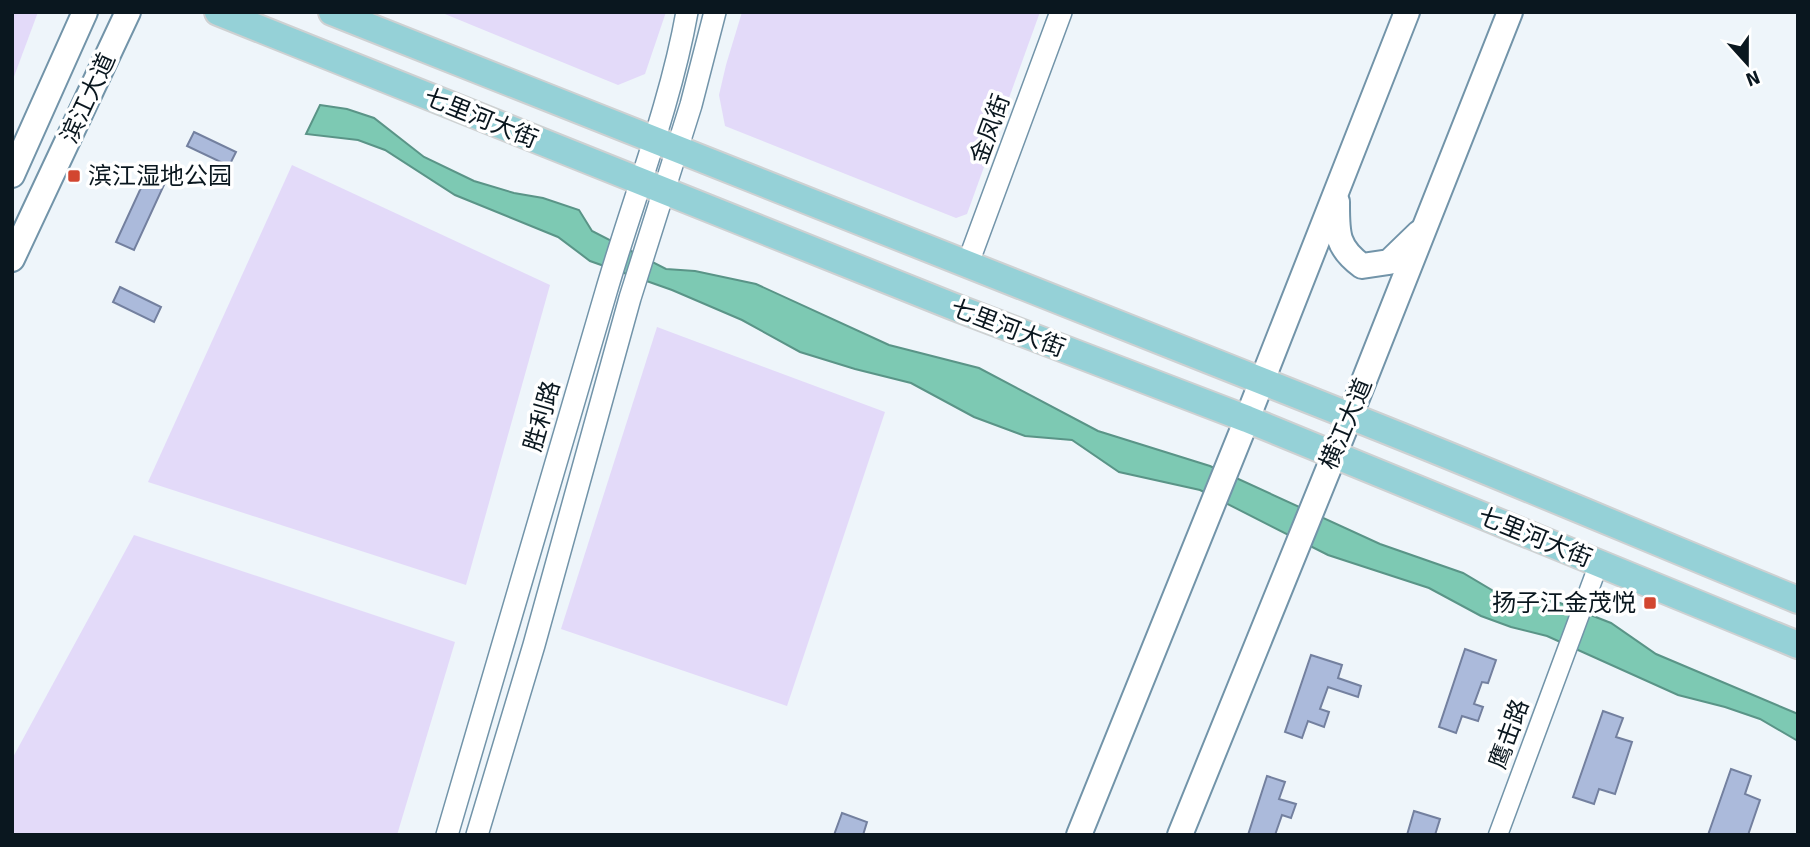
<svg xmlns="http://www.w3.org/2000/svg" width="1810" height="847" viewBox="0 0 1810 847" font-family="Signika,'Noto Sans SC',sans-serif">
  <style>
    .green { fill: #e3daf9 }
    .water { fill: #7dc9b3; stroke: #5a9487; stroke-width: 2 }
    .building { fill: #abbadb; stroke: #73809f; stroke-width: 2 }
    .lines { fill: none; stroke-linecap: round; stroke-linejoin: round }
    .minor-casing { stroke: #7294a9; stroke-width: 21 }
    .tertiary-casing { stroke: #7294a9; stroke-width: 24 }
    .secondary-casing { stroke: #7294a9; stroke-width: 28 }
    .primary-casing { stroke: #ced1d2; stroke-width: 30 }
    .minor { stroke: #fff; stroke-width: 18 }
    .tertiary { stroke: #fff; stroke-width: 21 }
    .secondary { stroke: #fff; stroke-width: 24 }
    .primary { stroke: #95d1d7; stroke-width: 26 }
    .poi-dot { fill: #d24630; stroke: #fff; stroke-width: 2.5 }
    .labels { text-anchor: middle; stroke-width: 7; stroke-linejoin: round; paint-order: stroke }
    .street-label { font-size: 24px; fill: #0a171f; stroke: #fff }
    .poi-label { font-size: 24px; fill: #0a171f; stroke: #fff; text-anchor: start }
  </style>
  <rect width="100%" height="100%" fill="#eef5fa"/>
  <g class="green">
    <path d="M12,12H38L12,82Z"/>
    <path d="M440,12H666L645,74L618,85Z"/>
    <path d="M742,12H1040L967,214L956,218L725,126L719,95L726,65Z"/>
    <path d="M292,165L550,285L466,585L148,482Z"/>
    <path d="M657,327L885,412L787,706L561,629Z"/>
    <path d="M134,535L455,642L397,835H12V759Z"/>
  </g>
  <path class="water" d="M320,105L347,109L374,118L424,157L474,181L514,193L543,198L579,210L592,231L666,269L695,271L756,284L889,345L979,368L1098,431L1210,466L1380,544L1463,573L1502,596L1532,597L1560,603L1611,623L1656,654L1798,714V741L1760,719L1725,707L1678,695L1547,636L1511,627L1481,616L1429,588L1328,555L1200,490L1119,472L1072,440L1025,436L974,417L911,383L855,369L800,352L742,320L672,290L590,261L558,237L455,195L385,150L358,140L306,134Z"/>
  <g class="building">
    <path d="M194,132L236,152L229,166L187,146Z"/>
    <path d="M151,166L169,174L134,250L116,242Z"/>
    <path d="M120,287L161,307L154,322L113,302Z"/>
    <path d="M1465,649L1496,660L1488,683L1482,682L1474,704L1483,707L1478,721L1462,716L1456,733L1439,727Z"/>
    <path d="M1311,655L1342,665L1338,678L1361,686L1358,697L1328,687L1320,709L1329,712L1324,727L1308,721L1302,738L1285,732Z"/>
    <path d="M1603,711L1623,718L1616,737L1632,742L1615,794L1599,789L1594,804L1573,797Z"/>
    <path d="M1731,769L1751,776L1745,794L1760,800L1748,835H1708Z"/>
    <path d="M1267,776L1285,782L1279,799L1296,804L1291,818L1282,815L1275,835H1248Z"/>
    <path d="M1414,811L1440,819L1435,835H1407Z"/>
    <path d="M842,813L867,822L863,835H834Z"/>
  </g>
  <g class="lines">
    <defs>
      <path id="minor" d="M1498,835L1599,563"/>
      <g id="tertiary">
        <path d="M968,263L1061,12"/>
        <path d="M447,835C500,654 553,473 606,292C633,199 670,107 687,12"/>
        <path d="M477,835L534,645L630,298L691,105L715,12"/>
      </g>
      <g id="secondary">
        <path d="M12,175L85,12"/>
        <path d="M1337,202C1337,233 1336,247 1362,266L1389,262L1419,233"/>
        <path d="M12,259L128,12"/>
        <path d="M1079,835L1247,419L1407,12"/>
        <path d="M1180,835L1350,416L1510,12"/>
      </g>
      <g id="primary">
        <path d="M218,12L952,306L1247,419L1798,645"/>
        <path d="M332,12C671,149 1011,281 1350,416C1500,475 1648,539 1798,600"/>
      </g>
    </defs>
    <use href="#minor" class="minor-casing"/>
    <use href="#tertiary" class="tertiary-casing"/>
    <use href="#secondary" class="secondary-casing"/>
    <use href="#primary" class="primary-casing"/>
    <use href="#minor" class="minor"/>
    <use href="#tertiary" class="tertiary"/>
    <use href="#secondary" class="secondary"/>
    <use href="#primary" class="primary"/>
  </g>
  <g class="poi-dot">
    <rect x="67" y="169" width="14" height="14" rx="3.5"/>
    <rect x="1643" y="596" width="14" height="14" rx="3.5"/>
  </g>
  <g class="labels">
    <g class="street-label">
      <text transform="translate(88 98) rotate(-65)" y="8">滨江大道</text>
      <text transform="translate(481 118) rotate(22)" y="8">七里河大街</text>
      <text transform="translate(990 129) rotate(-70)" y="8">金凤街</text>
      <text transform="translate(1008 328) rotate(21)" y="8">七里河大街</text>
      <text transform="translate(542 416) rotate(-74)" y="8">胜利路</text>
      <text transform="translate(1346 424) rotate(-67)" y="8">横江大道</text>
      <text transform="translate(1535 537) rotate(22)" y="8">七里河大街</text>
      <text transform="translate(1509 734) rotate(-70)" y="8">鹰击路</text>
    </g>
    <g class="poi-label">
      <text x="88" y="184">滨江湿地公园</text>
      <text x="1636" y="611" text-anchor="end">扬子江金茂悦</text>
    </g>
  </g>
  <rect width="1810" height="847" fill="none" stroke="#0a171f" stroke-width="28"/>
  <g transform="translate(1747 63) rotate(159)" stroke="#ffffff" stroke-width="5" paint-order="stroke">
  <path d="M0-5L12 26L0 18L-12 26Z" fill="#0a171f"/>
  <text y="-10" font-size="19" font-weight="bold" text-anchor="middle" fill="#0a171f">N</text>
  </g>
</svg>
